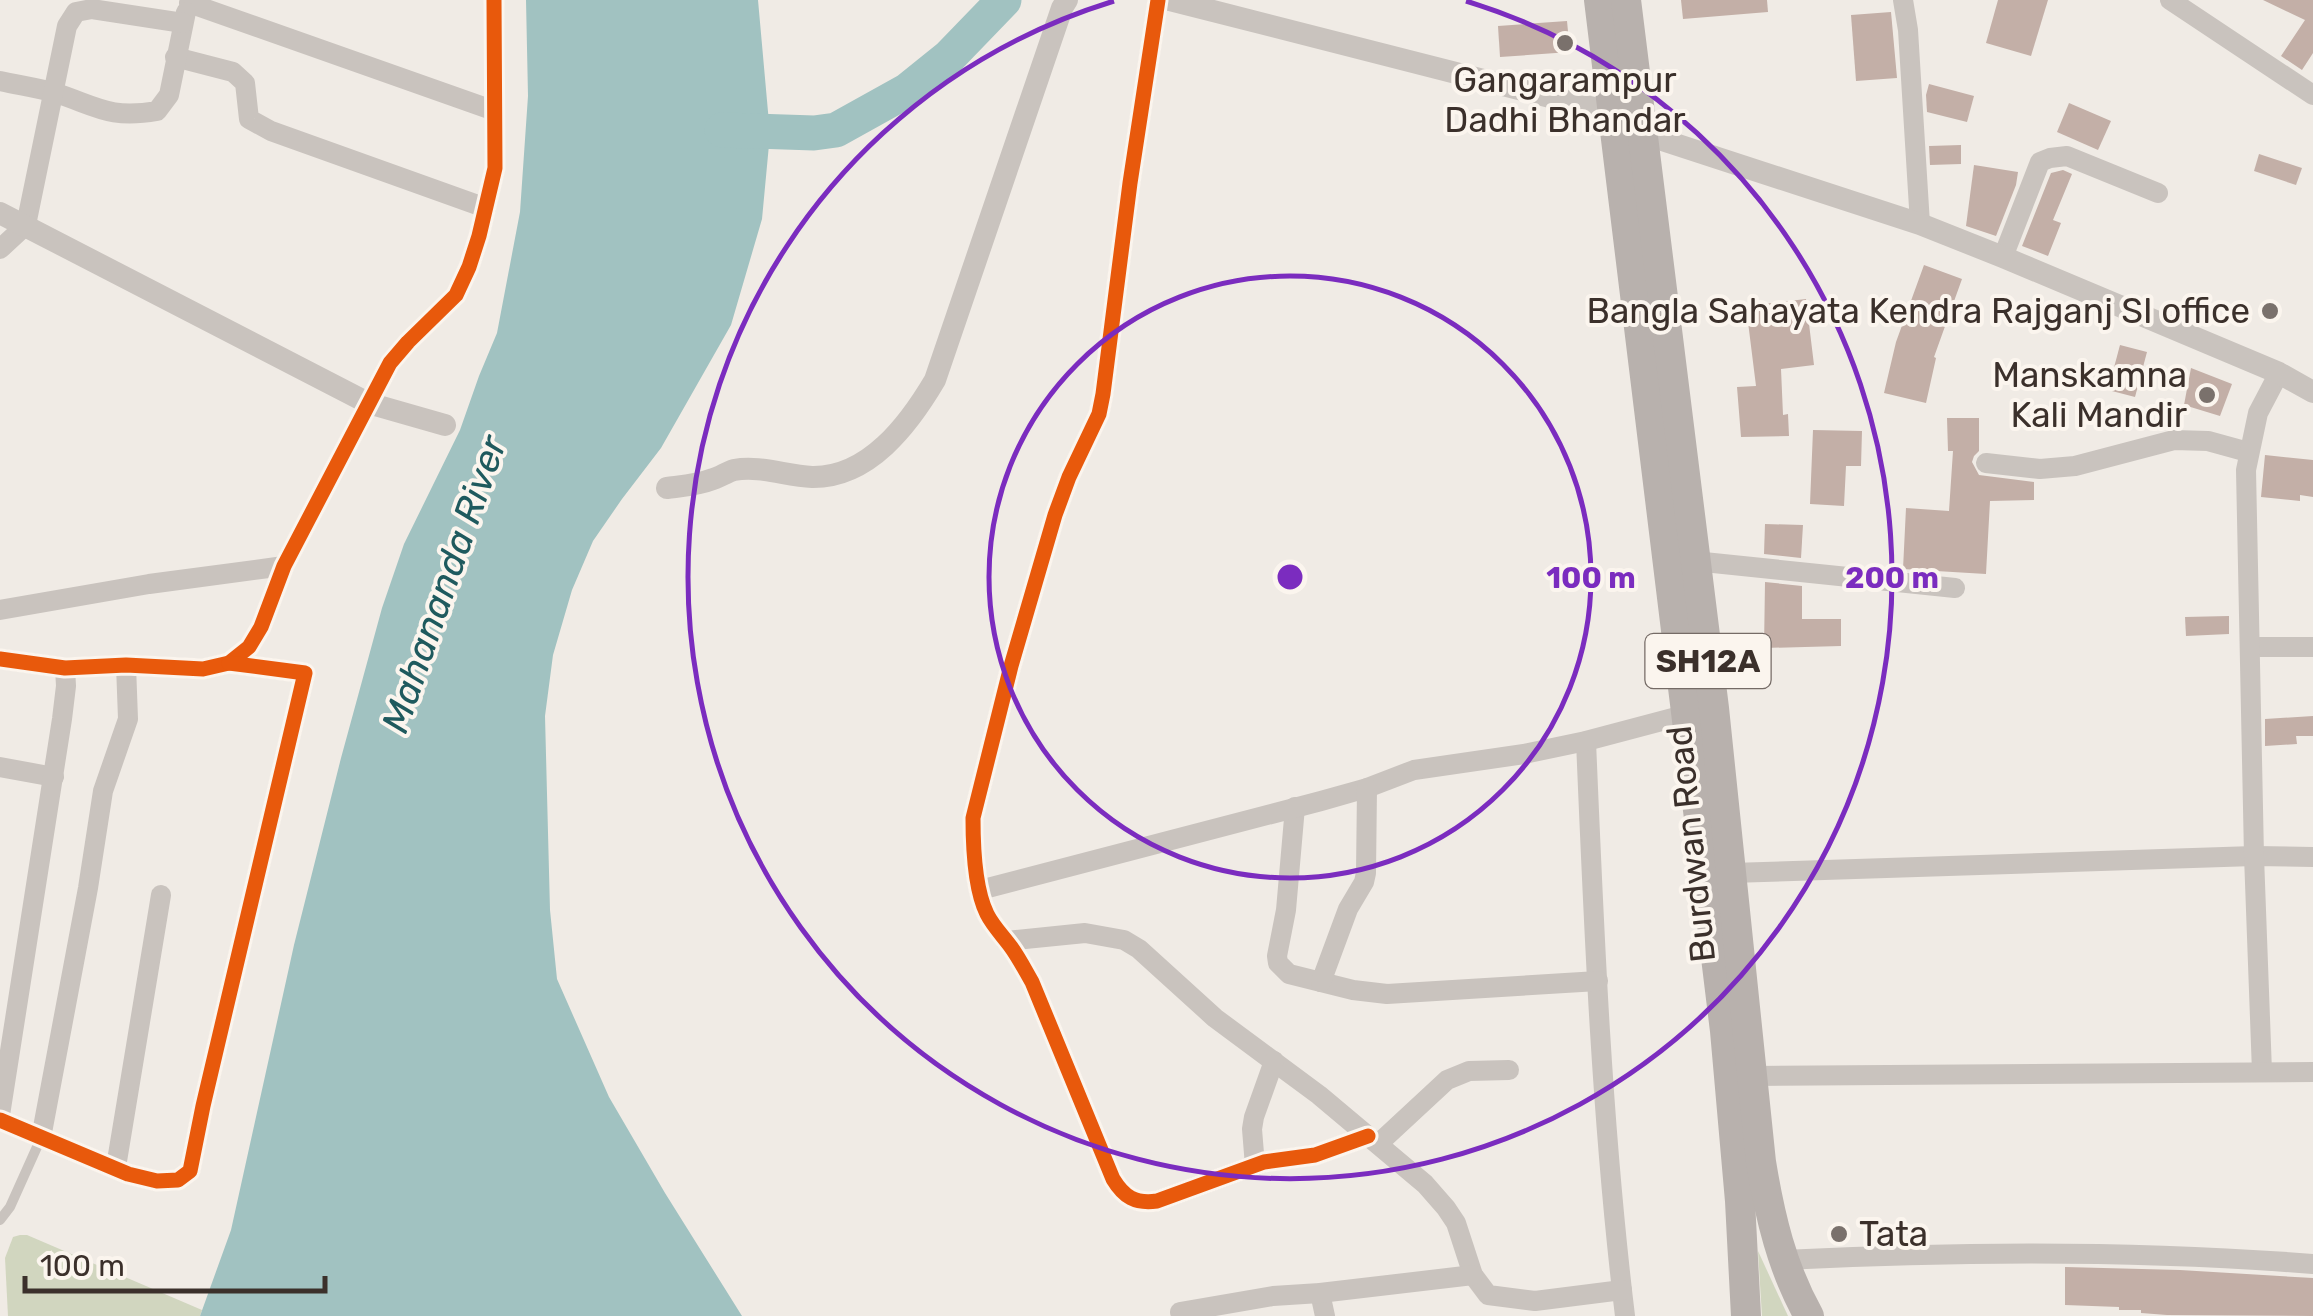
<svg xmlns="http://www.w3.org/2000/svg" width="2313" height="1316" viewBox="0 0 2313 1316" font-family="Rubik,sans-serif">
  <style>
    .green { fill: #d1d6bf }
    .water { fill: #a1c2c1 }
    .lines { fill: none; stroke-linecap: round; stroke-linejoin: round }
    .river { stroke: #a1c2c1; stroke-width: 35 }
    .building { fill: #c3afa7 }
    .service { stroke: #c9c3be; stroke-width: 10 }
    .minor { stroke: #c9c3be; stroke-width: 20 }
    .tertiary { stroke: #c9c3be; stroke-width: 22 }
    .primary { stroke: #b8b1ad; stroke-width: 30 }
    .cycleway-casing { stroke: #fbf5ee; stroke-width: 21 }
    .cycleway { stroke: #e8590c; stroke-width: 15 }
    .ring { fill: none; stroke: #7b2cbf; stroke-width: 5 }
    .poi-dot { fill: #7a716c; stroke: #fbf5ee; stroke-width: 4 }
    .labels { text-anchor: middle; stroke-width: 8; stroke-linejoin: round; paint-order: stroke }
    .shield { fill: #fbf5ee; stroke: #756b66; stroke-width: 2.5 }
    .shield-label { font-size: 32px; font-weight: bold; fill: #3b302b }
    .poi-label { font-size: 35px; fill: #3b302b; stroke: #fbf5ee; text-anchor: end }
    .street-label { font-size: 35px; fill: #3b302b; stroke: #fbf5ee }
    .water-label { font-size: 38px; font-style: italic; fill: #1f5a5e; stroke: #fbf5ee }
    .centre { fill: #7b2cbf; stroke: #fbf5ee; stroke-width: 5 }
    .ring-label { font-size: 30px; text-anchor: middle; font-weight: bold; fill: #7b2cbf; stroke: #fbf5ee; stroke-width: 8; stroke-linejoin: round; paint-order: stroke }
  </style>
  <rect width="100%" height="100%" fill="#f0ebe5"/>
  <g class="green">
    <path d="M20,1235H27L202,1310L200,1316H8L5,1258L13,1237Z"/>
    <path d="M1758,1251L1788,1316H1762Z"/>
  </g>
  <path class="water" d="M526,0H758L770,134L762,219L731,325L661,448L622,499L593,541L572,590L553,655L545,716L550,910L557,979L609,1097L665,1193L742,1316H200L231,1230L294,945L341,758L382,608L404,544L460,430L479,376L497,333L520,212L528,96Z"/>
  <g class="lines">
    <path class="river" d="M722,130L814,133L836,130L908,90L949,57L1004,0"/>
  </g>
  <g class="building">
    <path d="M1681,0H1767L1768,12L1683,19Z"/>
    <path d="M1998,0H2048L2031,56L1986,43Z"/>
    <path d="M2263,0H2313V53L2302,70L2281,56L2305,20Z"/>
    <path d="M1891,12L1897,78L1856,81L1851,15Z"/>
    <path d="M1567,21L1570,52L1500,57L1498,26Z"/>
    <path d="M1929,84L1974,96L1967,122L1927,112L1926,95Z"/>
    <path d="M2069,103L2111,121L2098,150L2057,132Z"/>
    <path d="M1961,145V164L1930,165L1929,146Z"/>
    <path d="M2259,154L2302,168L2296,185L2254,171Z"/>
    <path d="M1974,165L2018,172L2016,185L1996,236L1966,226Z"/>
    <path d="M2063,170L2072,174L2053,220L2061,223L2048,256L2022,246L2051,173Z"/>
    <path d="M1924,265L1962,279L1934,357L1936,358L1926,403L1884,393L1896,342Z"/>
    <path d="M1806,299L1814,365L1781,369L1783,415L1788,414L1789,436L1741,437L1737,387L1756,386L1746,306Z"/>
    <path d="M2120,345L2147,352L2135,397L2108,390Z"/>
    <path d="M2191,368L2232,384L2220,416L2184,405Z"/>
    <path d="M1947,418H1979V451L1974,456L1972,462L1979,475L2034,482V500L1990,501L1986,574L1903,569L1906,508L1949,511L1953,451H1948Z"/>
    <path d="M1813,430L1862,431L1861,466H1846L1844,506L1810,504Z"/>
    <path d="M2265,455L2313,460V497L2300,495V501L2261,497Z"/>
    <path d="M1765,524L1803,525L1801,558L1764,554Z"/>
    <path d="M1765,582L1802,586V619H1841V646L1764,648Z"/>
    <path d="M2229,616V634L2186,636L2185,617Z"/>
    <path d="M2313,716V736H2296L2297,744L2265,746V719Z"/>
    <path d="M2065,1267L2180,1270L2313,1278V1316L2167,1315L2141,1313V1310H2119V1307L2065,1305Z"/>
  </g>
  <g class="lines">
    <path class="service" d="M0,1220L10,1207L41,1138"/>
    <g class="minor">
      <path d="M1158,0L1130,183L1103,394L1099,414L1069,477L1055,515L1011,666L973,818C973,845 975,890 987,914C993,926 1003,936 1011,947C1019,958 1025,970 1032,982L1113,1179C1124,1197 1135,1204 1157,1201L1264,1162L1315,1155L1368,1136"/>
      <path d="M1903,0L1908,30L1920,224"/>
      <path d="M2170,0L2313,95"/>
      <path d="M189,3L495,111"/>
      <path d="M175,57L233,72L245,83L249,119L271,131L486,208"/>
      <path d="M0,81C18,85 38,88 56,93C98,107 110,119 157,111L169,95L186,12"/>
      <path d="M0,249L26,225L67,26L76,12L92,9L183,23"/>
      <path d="M2003,257L2040,162L2050,158L2067,156L2158,193"/>
      <path d="M1986,463L2040,469L2075,466L2174,440L2208,441L2248,452"/>
      <path d="M1694,561L1955,588"/>
      <path d="M0,610L149,584L284,566"/>
      <path d="M2250,647H2313"/>
      <path d="M0,659L65,668L126,665L203,669L229,663L249,647L261,627L284,566L390,363L408,342L456,295L469,267L479,236L495,168L494,0"/>
      <path d="M1586,741C1594,933 1602,1126 1625,1316"/>
      <path d="M0,767L54,777"/>
      <path d="M1295,807L1286,910L1277,956L1278,963L1289,974L1353,990L1387,994L1598,981"/>
      <path d="M1731,873L2254,856L2313,857"/>
      <path d="M980,890L1321,801L1367,788L1414,770L1524,754L1586,741L1688,714"/>
      <path d="M1006,941L1085,933L1124,940L1139,949L1215,1018L1319,1095L1425,1184L1446,1208L1456,1223L1473,1275L1488,1295L1535,1301L1622,1290"/>
      <path d="M1321,982L1348,909L1364,882L1366,873L1367,788"/>
      <path d="M2262,1072L2254,856L2246,470L2258,413L2279,373"/>
      <path d="M1754,1076L2313,1072"/>
      <path d="M0,1115L62,719L66,686L65,668"/>
      <path d="M0,1120L128,1174L157,1181L178,1180L190,1171L203,1106L305,673L229,663"/>
      <path d="M41,1138L88,888L103,791L128,719L126,665"/>
      <path d="M1378,1144L1447,1080L1469,1071L1509,1070"/>
      <path d="M1255,1166L1252,1129L1254,1117L1274,1061"/>
      <path d="M116,1167L161,895"/>
      <path d="M1783,1260C1960,1251 2137,1250 2313,1264"/>
      <path d="M1320,1293L1325,1316"/>
      <path d="M1180,1312L1273,1296L1320,1293L1473,1275"/>
    </g>
    <g class="tertiary">
      <path d="M1170,0L1613,113"/>
      <path d="M1641,133L1920,224L2003,257L2279,373L2313,392"/>
      <path d="M0,213L368,403L445,425"/>
      <path d="M667,488C682,486 698,485 713,479C720,477 727,472 734,470C760,465 786,476 812,477C869,478 909,424 935,380L1062,8L1067,0"/>
    </g>
    <g class="primary">
      <path d="M1599,0L1725,1031L1740,1201L1746,1316"/>
      <path d="M1626,0L1714,708L1761,1162C1770,1217 1782,1268 1809,1316"/>
    </g>
    <defs>
      <g id="cycleway">
        <path d="M1158,0L1130,183L1103,394L1099,414L1069,477L1055,515L1011,666L973,818C973,845 975,890 987,914C993,926 1003,936 1011,947C1019,958 1025,970 1032,982L1113,1179C1124,1197 1135,1204 1157,1201L1264,1162L1315,1155L1368,1136"/>
        <path d="M0,659L65,668L126,665L203,669L229,663L249,647L261,627L284,566L390,363L408,342L456,295L469,267L479,236L495,168L494,0"/>
        <path d="M0,1120L128,1174L157,1181L178,1180L190,1171L203,1106L305,673L229,663"/>
      </g>
    </defs>
    <use href="#cycleway" class="cycleway-casing"/>
    <use href="#cycleway" class="cycleway"/>
  </g>
  <g class="ring">
    <circle cx="1290" cy="577" r="301"/>
    <path d="M1466 1A602 602 0 1 1 1114 1"/>
  </g>
  <g class="poi-dot">
    <circle cx="1565" cy="43" r="10"/>
    <circle cx="2270" cy="311" r="10"/>
    <circle cx="2207" cy="395" r="10"/>
    <circle cx="1839" cy="1234" r="10"/>
  </g>
  <g class="labels">
    <rect class="shield" x="1645.5" y="634" width="125" height="54" rx="8"/>
    <g class="shield-label">
      <text x="1708" y="672">SH12A</text>
    </g>
    <g class="poi-label">
      <text x="1565" y="92" text-anchor="middle">Gangarampur<tspan x="1565" dy="40">Dadhi Bhandar</tspan></text>
      <text x="2250" y="323">Bangla Sahayata Kendra Rajganj SI office</text>
      <text x="2187" y="387">Manskamna<tspan x="2187" dy="40">Kali Mandir</tspan></text>
      <text x="1859" y="1246" text-anchor="start">Tata</text>
    </g>
    <g class="street-label">
      <text transform="translate(1691 844) rotate(-96)" y="12">Burdwan Road</text>
    </g>
    <g class="water-label">
      <text transform="translate(444 584) rotate(-71)" y="13">Mahananda River</text>
    </g>
  </g>
  <circle cx="1290" cy="577" r="15" class="centre"/>
  <g class="ring-label">
    <text x="1591" y="588">100 m</text>
    <text x="1892" y="588">200 m</text>
  </g>
  <path d="M25 1276v15h300v-15" fill="none" stroke="#3b302b" stroke-width="5"/>
  <text x="40" y="1276" font-size="30" fill="#3b302b" stroke="#fbf5ee" stroke-width="8" paint-order="stroke">100 m</text>
</svg>
